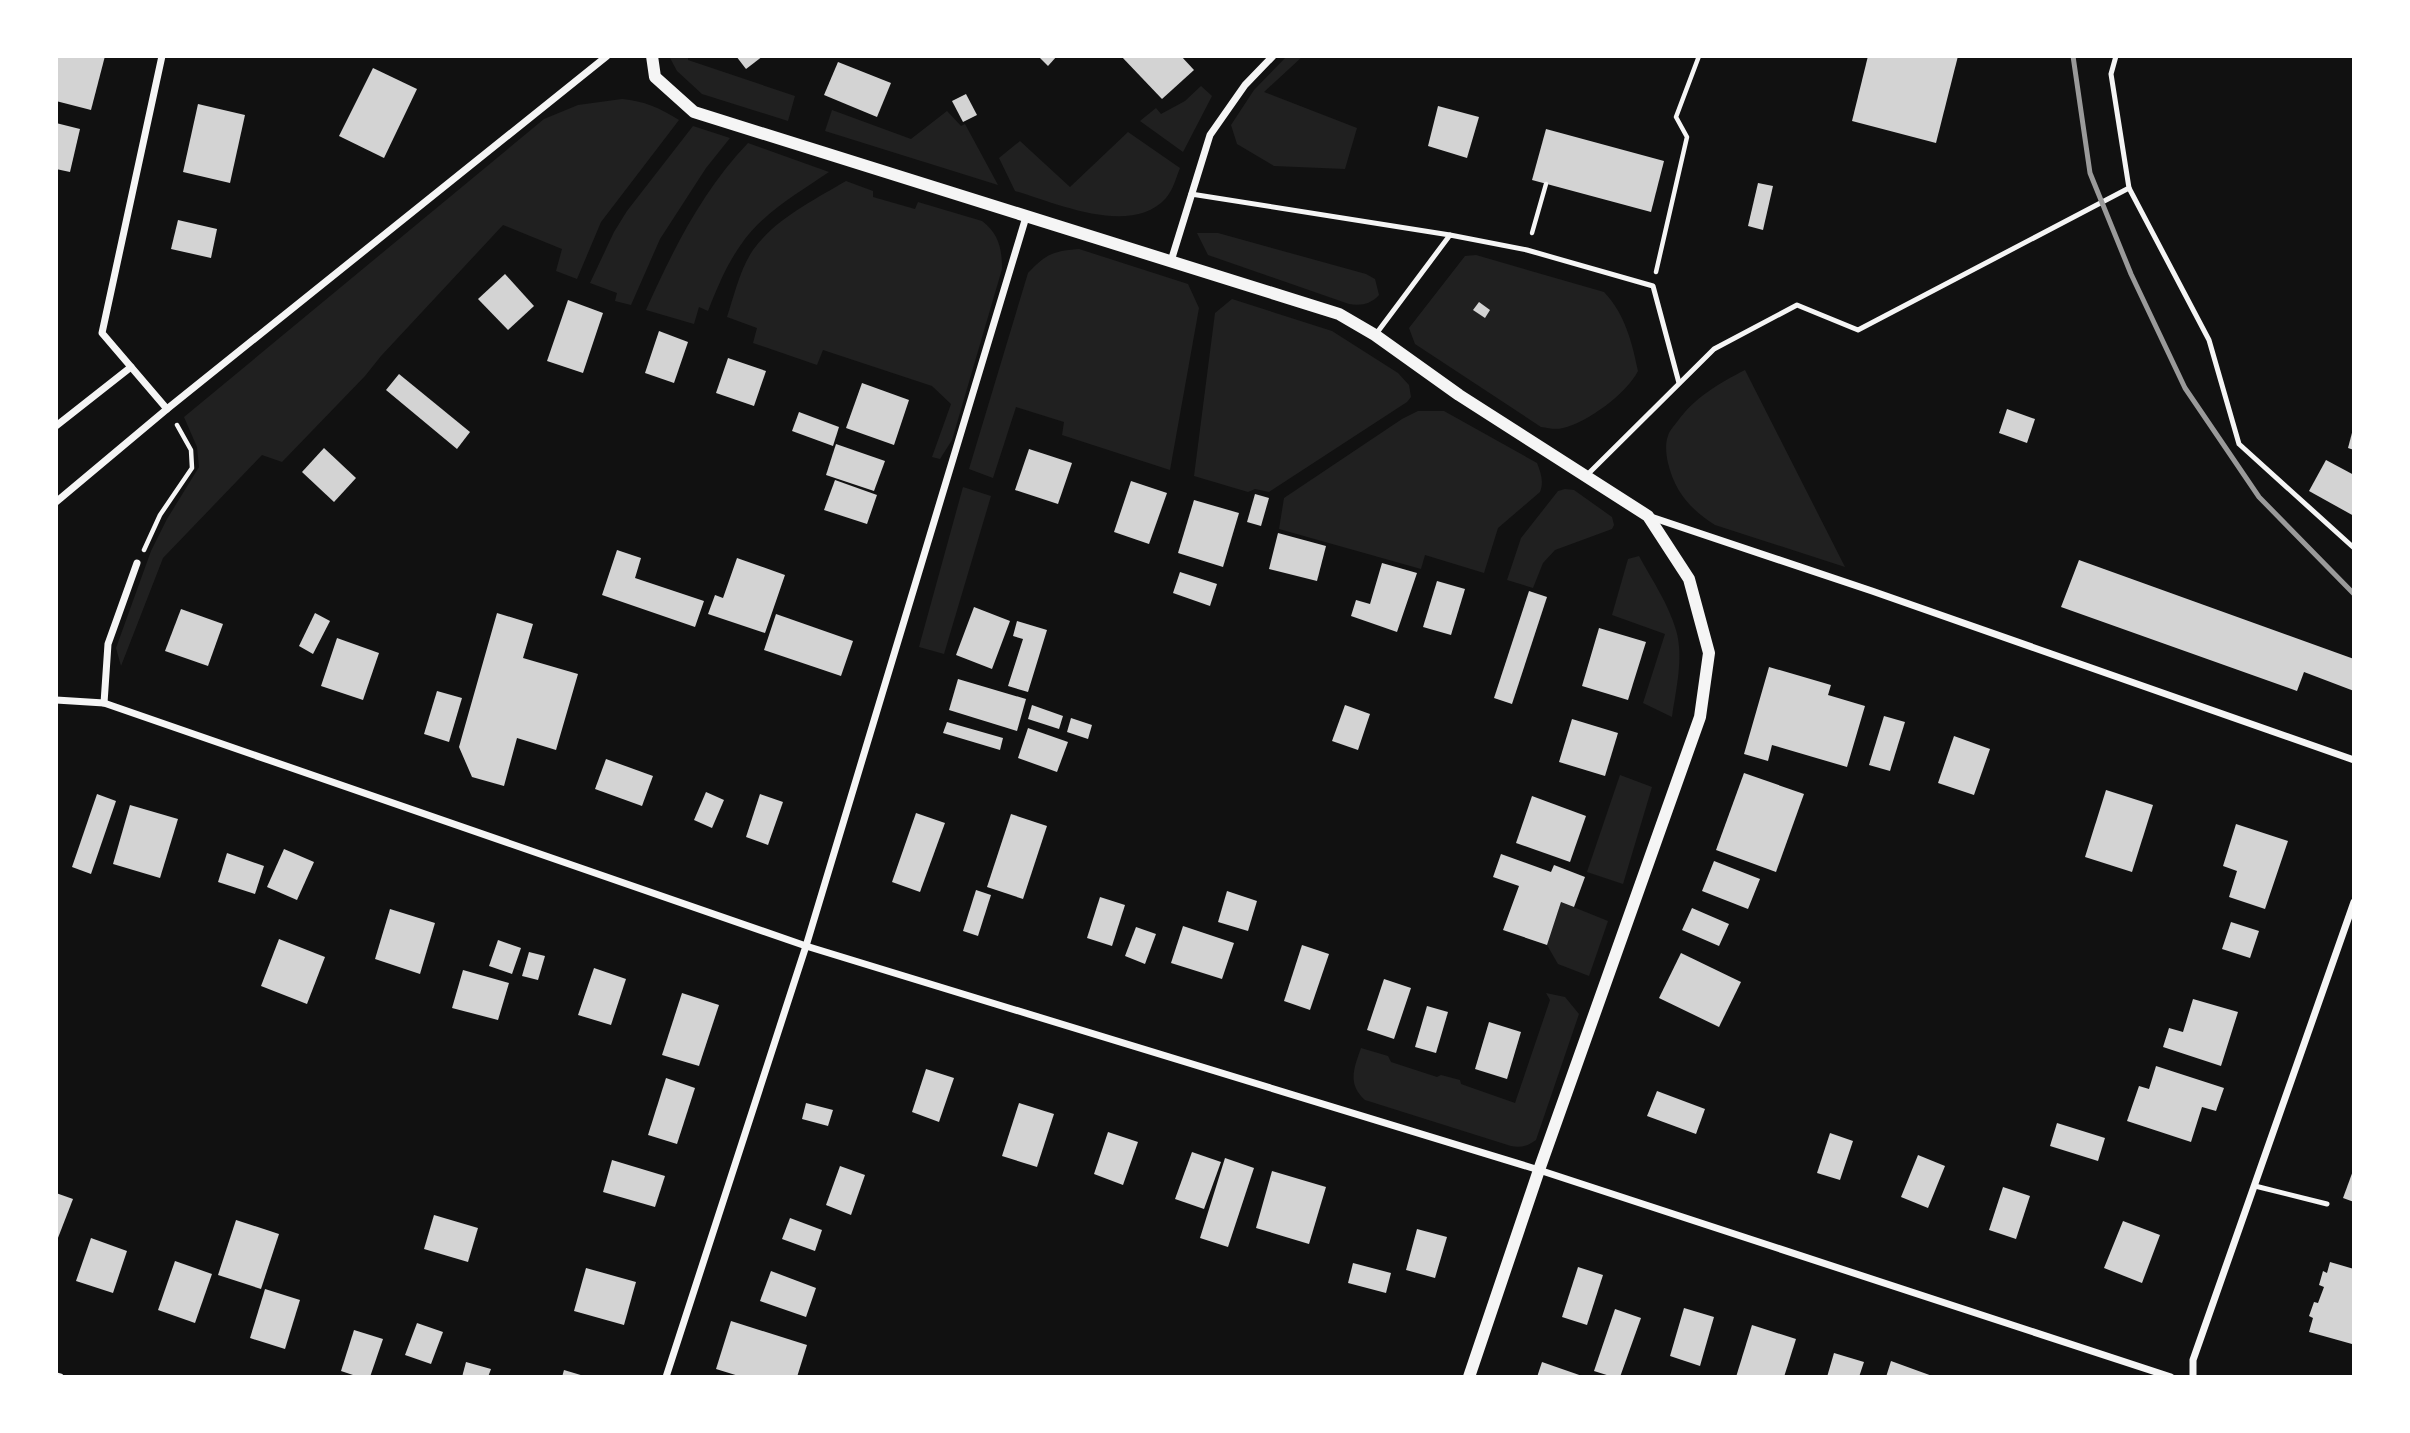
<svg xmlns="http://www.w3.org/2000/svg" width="2410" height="1433" viewBox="0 0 2410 1433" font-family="'Exo 2',sans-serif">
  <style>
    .green { fill: #202020 }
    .building { fill: #d3d3d3 }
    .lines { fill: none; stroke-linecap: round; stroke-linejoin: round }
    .path { stroke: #f5f5f5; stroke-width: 4.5 }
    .service { stroke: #f5f5f5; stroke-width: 5 }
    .minor { stroke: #f5f5f5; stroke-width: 7 }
    .tertiary { stroke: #f5f5f5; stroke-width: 12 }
    .rail { stroke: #9a9a9a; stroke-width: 5 }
  </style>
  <rect width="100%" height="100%" fill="#111"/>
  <g class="green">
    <path d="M669,56H688V60L795,96L788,121L702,94L677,71Z"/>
    <path d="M1287,56H1303L1264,92L1357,128L1345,169L1274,166L1237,144L1231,125L1254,90Z"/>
    <path d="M1201,86L1212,96L1183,152L1140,121L1156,108L1161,114L1185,101Z"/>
    <path d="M622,99C644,101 660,108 679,120L601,222L577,279L556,271L562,249L503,225L381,356L365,376L282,462L262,455L163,558L121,666L116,648L151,551L167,519L199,467L197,447L184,417L544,119L578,105Z"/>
    <path d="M832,110L911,139L947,111L961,126L965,124L998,185L825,131Z"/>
    <path d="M693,126L730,138L706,168L660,239L631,305L615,301L617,293L590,283L614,232L627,211Z"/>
    <path d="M1128,132L1180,168C1176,178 1173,190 1166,198C1131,237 1056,203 1015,191L999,158L1020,141L1070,187Z"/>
    <path d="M748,143L829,172C798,193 761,214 740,246C726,266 717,288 708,311L699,307L694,324L646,310C673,250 702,191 748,143Z"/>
    <path d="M846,181L873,191V197L915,209L918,202L982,221C999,234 1002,249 1002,269L952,440L940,459L932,457L951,404L932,386L823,350L817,365L753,343L757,328L727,317C734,296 740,269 753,250C775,219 814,200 846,181Z"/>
    <path d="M1197,233H1218L1366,274L1375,279L1379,295C1371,304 1361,306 1349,304L1208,255Z"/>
    <path d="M1079,249L1188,284L1199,308L1170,470L1062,435L1064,422L1016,407L993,478L969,469L1028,273C1046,254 1053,251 1079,249Z"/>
    <path d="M1476,255L1604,292C1625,314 1632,342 1638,371C1627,393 1587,423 1563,428C1555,430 1549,428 1541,427L1415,344L1409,328L1465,256Z"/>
    <path d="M1232,299L1332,331L1398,373L1409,385L1411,397L1407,402L1269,492L1255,489L1248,492L1194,476L1215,313Z"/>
    <path d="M1745,370L1845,567L1715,525C1690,509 1675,492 1668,463C1666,455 1665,443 1668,436C1669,431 1674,426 1677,422C1695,397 1718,384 1745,370Z"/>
    <path d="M1418,411H1444L1537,463C1541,473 1544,482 1540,492L1498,528L1484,573L1425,555L1421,569L1279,529L1284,498L1402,419Z"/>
    <path d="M963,487L991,496L944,654L919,647Z"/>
    <path d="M1565,489L1574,490L1612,517L1614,525L1612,529L1555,550L1543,563L1533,588L1507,580L1521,538L1558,491Z"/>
    <path d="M1639,556C1652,580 1668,603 1676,630C1684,657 1676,689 1672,717L1643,703L1665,634L1612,615L1628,559Z"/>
    <path d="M1620,775L1652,787L1623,884L1587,872Z"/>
    <path d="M1561,902L1608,921L1589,976L1558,964L1547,945Z"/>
    <path d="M1546,993L1565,997L1579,1014L1536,1140C1528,1146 1521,1148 1511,1146L1365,1100C1347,1084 1354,1068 1361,1048L1388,1056L1391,1062L1437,1077L1441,1075L1460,1080L1461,1084L1515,1103L1550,1000Z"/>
  </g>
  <g class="building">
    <path d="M56,56H105L91,110L56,101Z"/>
    <path d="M736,56H763L746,69Z"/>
    <path d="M1038,56H1057L1048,66Z"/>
    <path d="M1121,56H1181L1194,70L1162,99Z"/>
    <path d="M1868,56H1958L1936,143L1852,121Z"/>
    <path d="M838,62L891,83L877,117L824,95Z"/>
    <path d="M373,68L417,89L384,158L339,136Z"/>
    <path d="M966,94L977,115L963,122L952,101Z"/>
    <path d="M198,104L245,115L230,183L183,172Z"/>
    <path d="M1438,106L1479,117L1467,158L1428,146Z"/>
    <path d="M56,123L80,129L70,172L56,169Z"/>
    <path d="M1546,129L1664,161L1651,212L1532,180Z"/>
    <path d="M1758,183L1773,186L1763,230L1748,226Z"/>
    <path d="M178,220L217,229L211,258L171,249Z"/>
    <path d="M505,274L534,306L508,330L478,299Z"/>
    <path d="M568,300L603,313L583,373L547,361Z"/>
    <path d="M1479,302L1490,310L1485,318L1473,310Z"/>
    <path d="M659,331L688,342L674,383L645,373Z"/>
    <path d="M728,358L766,371L754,406L716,393Z"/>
    <path d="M399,374L470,432L457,449L386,390Z"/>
    <path d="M862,383L909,400L894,445L846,428Z"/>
    <path d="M2007,409L2035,419L2027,443L1999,433Z"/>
    <path d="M799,412L839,427L833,446L792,431Z"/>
    <path d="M2353,429H2354V450L2348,448Z"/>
    <path d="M836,444L885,461L874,491L826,475Z"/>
    <path d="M324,448L356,478L334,502L302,472Z"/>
    <path d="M1029,449L1072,463L1058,504L1015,490Z"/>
    <path d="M2326,460L2354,475V516L2309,491Z"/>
    <path d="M835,480L877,495L867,524L824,510Z"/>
    <path d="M1131,481L1167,493L1149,544L1114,532Z"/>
    <path d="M1255,494L1269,498L1261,526L1247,522Z"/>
    <path d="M1194,500L1239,513L1223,567L1178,553Z"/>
    <path d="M1278,533L1326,546L1317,581L1269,569Z"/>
    <path d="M617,550L641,558L635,578L704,601L695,627L602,595Z"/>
    <path d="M737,558L785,575L765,633L708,614L715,595L723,598Z"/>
    <path d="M2079,560L2354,659V691L2304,672L2297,691L2061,607Z"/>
    <path d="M1382,563L1417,573L1397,632L1351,616L1356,600L1370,604Z"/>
    <path d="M1180,572L1217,584L1210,606L1173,593Z"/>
    <path d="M1437,581L1465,589L1451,635L1423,627Z"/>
    <path d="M1529,591L1547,597L1512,704L1494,698Z"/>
    <path d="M974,607L1010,621L992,669L956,655Z"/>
    <path d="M181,609L223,624L208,666L165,651Z"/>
    <path d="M315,613L330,621L313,654L299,646Z"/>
    <path d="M497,613L533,624L523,658L578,674L556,750L517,738L504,786L472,777L459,747Z"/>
    <path d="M776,614L853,641L841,676L764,650Z"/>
    <path d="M1017,621L1047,630L1028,692L1008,686L1023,639L1013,636Z"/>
    <path d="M1599,628L1646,642L1628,700L1582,686Z"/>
    <path d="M337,638L379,653L363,700L321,686Z"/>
    <path d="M1769,667L1831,685L1828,695L1865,706L1847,767L1772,745L1768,761L1744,754Z"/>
    <path d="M958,679L1026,699L1017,731L949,710Z"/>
    <path d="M437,691L462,698L449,742L424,734Z"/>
    <path d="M1032,705L1063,716L1059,729L1028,719Z"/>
    <path d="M1345,705L1370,714L1358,750L1332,741Z"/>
    <path d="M1884,716L1905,722L1890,771L1869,765Z"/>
    <path d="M1071,718L1092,725L1088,739L1067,732Z"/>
    <path d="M1572,719L1618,733L1605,776L1559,762Z"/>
    <path d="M947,722L1003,738L1000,750L943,733Z"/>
    <path d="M1028,728L1068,742L1057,772L1018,758Z"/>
    <path d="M1954,736L1990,749L1974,795L1938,783Z"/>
    <path d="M606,759L653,776L642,806L595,789Z"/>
    <path d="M1744,773L1804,794L1776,872L1716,850Z"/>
    <path d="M2106,790L2153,805L2132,872L2085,857Z"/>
    <path d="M706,792L724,800L712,828L694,820Z"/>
    <path d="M97,794L116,801L91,874L72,867Z"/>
    <path d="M760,794L783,802L768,845L746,837Z"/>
    <path d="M1532,796L1586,816L1570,862L1516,843Z"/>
    <path d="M130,805L178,819L160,878L113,864Z"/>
    <path d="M916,813L945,823L920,892L892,882Z"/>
    <path d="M1011,814L1047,826L1023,899L987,887Z"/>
    <path d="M2236,824L2288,841L2265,909L2229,897L2237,871L2223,866Z"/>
    <path d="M284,849L314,862L297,900L267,887Z"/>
    <path d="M227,853L264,866L255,894L218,882Z"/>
    <path d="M1501,854L1551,872L1554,865L1585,877L1574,907L1561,902L1547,945L1503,930L1519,886L1493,877Z"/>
    <path d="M1714,861L1760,879L1748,909L1702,891Z"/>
    <path d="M976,890L991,895L978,936L963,931Z"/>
    <path d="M1227,891L1257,901L1248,931L1218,922Z"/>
    <path d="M1100,897L1125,905L1112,946L1087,938Z"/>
    <path d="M1692,908L1729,924L1719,946L1682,930Z"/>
    <path d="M390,909L435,923L420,974L375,959Z"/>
    <path d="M2231,922L2259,931L2250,958L2222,949Z"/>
    <path d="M1183,926L1234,943L1222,979L1171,963Z"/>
    <path d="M1136,927L1156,934L1145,964L1125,956Z"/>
    <path d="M279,939L325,957L307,1004L261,986Z"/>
    <path d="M498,940L521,948L512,974L489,966Z"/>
    <path d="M1302,945L1329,954L1310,1010L1284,1001Z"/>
    <path d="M529,952L545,956L538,980L522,976Z"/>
    <path d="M1681,953L1741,982L1719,1027L1659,998Z"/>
    <path d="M594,968L626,979L611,1025L578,1015Z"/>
    <path d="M463,970L509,983L498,1020L452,1008Z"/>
    <path d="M1384,979L1411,988L1394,1039L1367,1030Z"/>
    <path d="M682,993L719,1005L699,1066L662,1055Z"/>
    <path d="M2193,999L2238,1012L2221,1066L2163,1047L2169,1028L2183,1032Z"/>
    <path d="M1427,1006L1448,1012L1436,1053L1415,1047Z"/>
    <path d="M1489,1022L1521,1032L1507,1079L1475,1069Z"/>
    <path d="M2156,1066L2224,1088L2216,1111L2202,1107L2191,1142L2127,1121L2139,1086L2149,1089Z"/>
    <path d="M926,1069L954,1078L939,1122L912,1112Z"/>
    <path d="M666,1078L695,1088L677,1144L648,1135Z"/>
    <path d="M1657,1091L1705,1109L1696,1134L1647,1116Z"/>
    <path d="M806,1103L833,1110L828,1126L802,1119Z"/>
    <path d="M1019,1103L1054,1114L1037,1167L1002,1156Z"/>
    <path d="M2057,1123L2105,1138L2098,1161L2050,1146Z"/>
    <path d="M1108,1132L1138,1142L1123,1185L1094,1174Z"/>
    <path d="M1830,1133L1853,1141L1840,1180L1817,1173Z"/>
    <path d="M1192,1152L1221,1162L1204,1209L1175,1199Z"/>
    <path d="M1918,1155L1945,1166L1928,1208L1901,1197Z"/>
    <path d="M1225,1158L1254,1168L1228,1247L1200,1238Z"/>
    <path d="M612,1160L665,1176L655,1207L603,1192Z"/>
    <path d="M840,1166L865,1175L851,1215L826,1205Z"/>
    <path d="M2354,1168V1202L2343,1198Z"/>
    <path d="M1272,1171L1326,1187L1309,1244L1256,1228Z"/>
    <path d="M2003,1187L2030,1196L2016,1239L1989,1230Z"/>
    <path d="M56,1193L73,1199L56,1243Z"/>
    <path d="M434,1215L478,1228L468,1262L424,1249Z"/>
    <path d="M790,1218L822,1230L815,1251L782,1239Z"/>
    <path d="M236,1220L279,1234L261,1289L218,1275Z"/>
    <path d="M2123,1221L2160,1235L2142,1283L2104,1268Z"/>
    <path d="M1417,1229L1447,1237L1435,1278L1406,1270Z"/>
    <path d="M91,1238L127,1251L113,1293L76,1281Z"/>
    <path d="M175,1261L212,1274L195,1323L158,1310Z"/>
    <path d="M2330,1262L2354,1269L2352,1344L2309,1332L2313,1318L2309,1316L2314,1302L2318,1303L2324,1287L2319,1285L2323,1271L2327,1273Z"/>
    <path d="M1353,1263L1391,1273L1386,1293L1348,1283Z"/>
    <path d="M1578,1267L1603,1275L1587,1325L1562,1317Z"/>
    <path d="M586,1268L636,1282L624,1325L574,1311Z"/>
    <path d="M771,1271L816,1288L806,1317L760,1301Z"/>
    <path d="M265,1289L300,1300L285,1349L250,1338Z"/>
    <path d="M1684,1308L1714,1317L1700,1366L1670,1356Z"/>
    <path d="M1615,1309L1641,1318L1620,1377H1613L1594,1371Z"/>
    <path d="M731,1321L807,1345L797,1377H742L716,1369Z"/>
    <path d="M417,1323L443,1332L431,1364L405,1355Z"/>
    <path d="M1752,1325L1796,1339L1784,1377H1736Z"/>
    <path d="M354,1330L383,1339L370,1377H359L341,1371Z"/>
    <path d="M1834,1353L1864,1362L1859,1377H1827Z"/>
    <path d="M1891,1361L1935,1377H1886Z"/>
    <path d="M466,1362L491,1369L488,1377H462Z"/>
    <path d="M1542,1362L1585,1377H1537Z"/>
    <path d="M564,1370L584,1376V1377H562Z"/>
  </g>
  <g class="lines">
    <g class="path">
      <path d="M1532,233L1546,184"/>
      <path d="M1656,272L1687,137L1676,117L1699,56"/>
      <path d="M144,550L160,515L192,468L191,450L177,425"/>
    </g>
    <g class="service">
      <path d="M2129,188L2209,340L2239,444L2354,548"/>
      <path d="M1191,194L1450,235"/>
      <path d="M1376,334L1450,235L1527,250L1653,286L1679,383"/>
      <path d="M1586,476L1714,349L1797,305L1858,330L2129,188L2111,74L2116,56"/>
      <path d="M2255,1186L2327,1204"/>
    </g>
    <g class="minor">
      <path d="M162,56L102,333L167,409"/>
      <path d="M1171,261L1210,135L1245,85L1273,56"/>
      <path d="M56,426L131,367"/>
      <path d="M56,502L167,409L607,56"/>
      <path d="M1648,516L1872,591L2354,760"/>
      <path d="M56,700L104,703L806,946L1539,1170L2171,1377"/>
      <path d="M104,703L108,644L137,563"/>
      <path d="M56,1376L60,1377"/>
      <path d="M666,1377L806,946L1026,217"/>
      <path d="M2193,1377V1360L2354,902"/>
    </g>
    <path class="tertiary" d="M652,56L655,77L694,112L1339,314L1375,335L1459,395L1648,516L1689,579L1709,653L1700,717L1539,1170L1469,1377"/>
    <path class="rail" d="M2073,56L2090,173L2131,274L2185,388L2259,497L2354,594"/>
  </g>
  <rect width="2410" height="1433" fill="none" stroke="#ffffff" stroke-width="116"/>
</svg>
